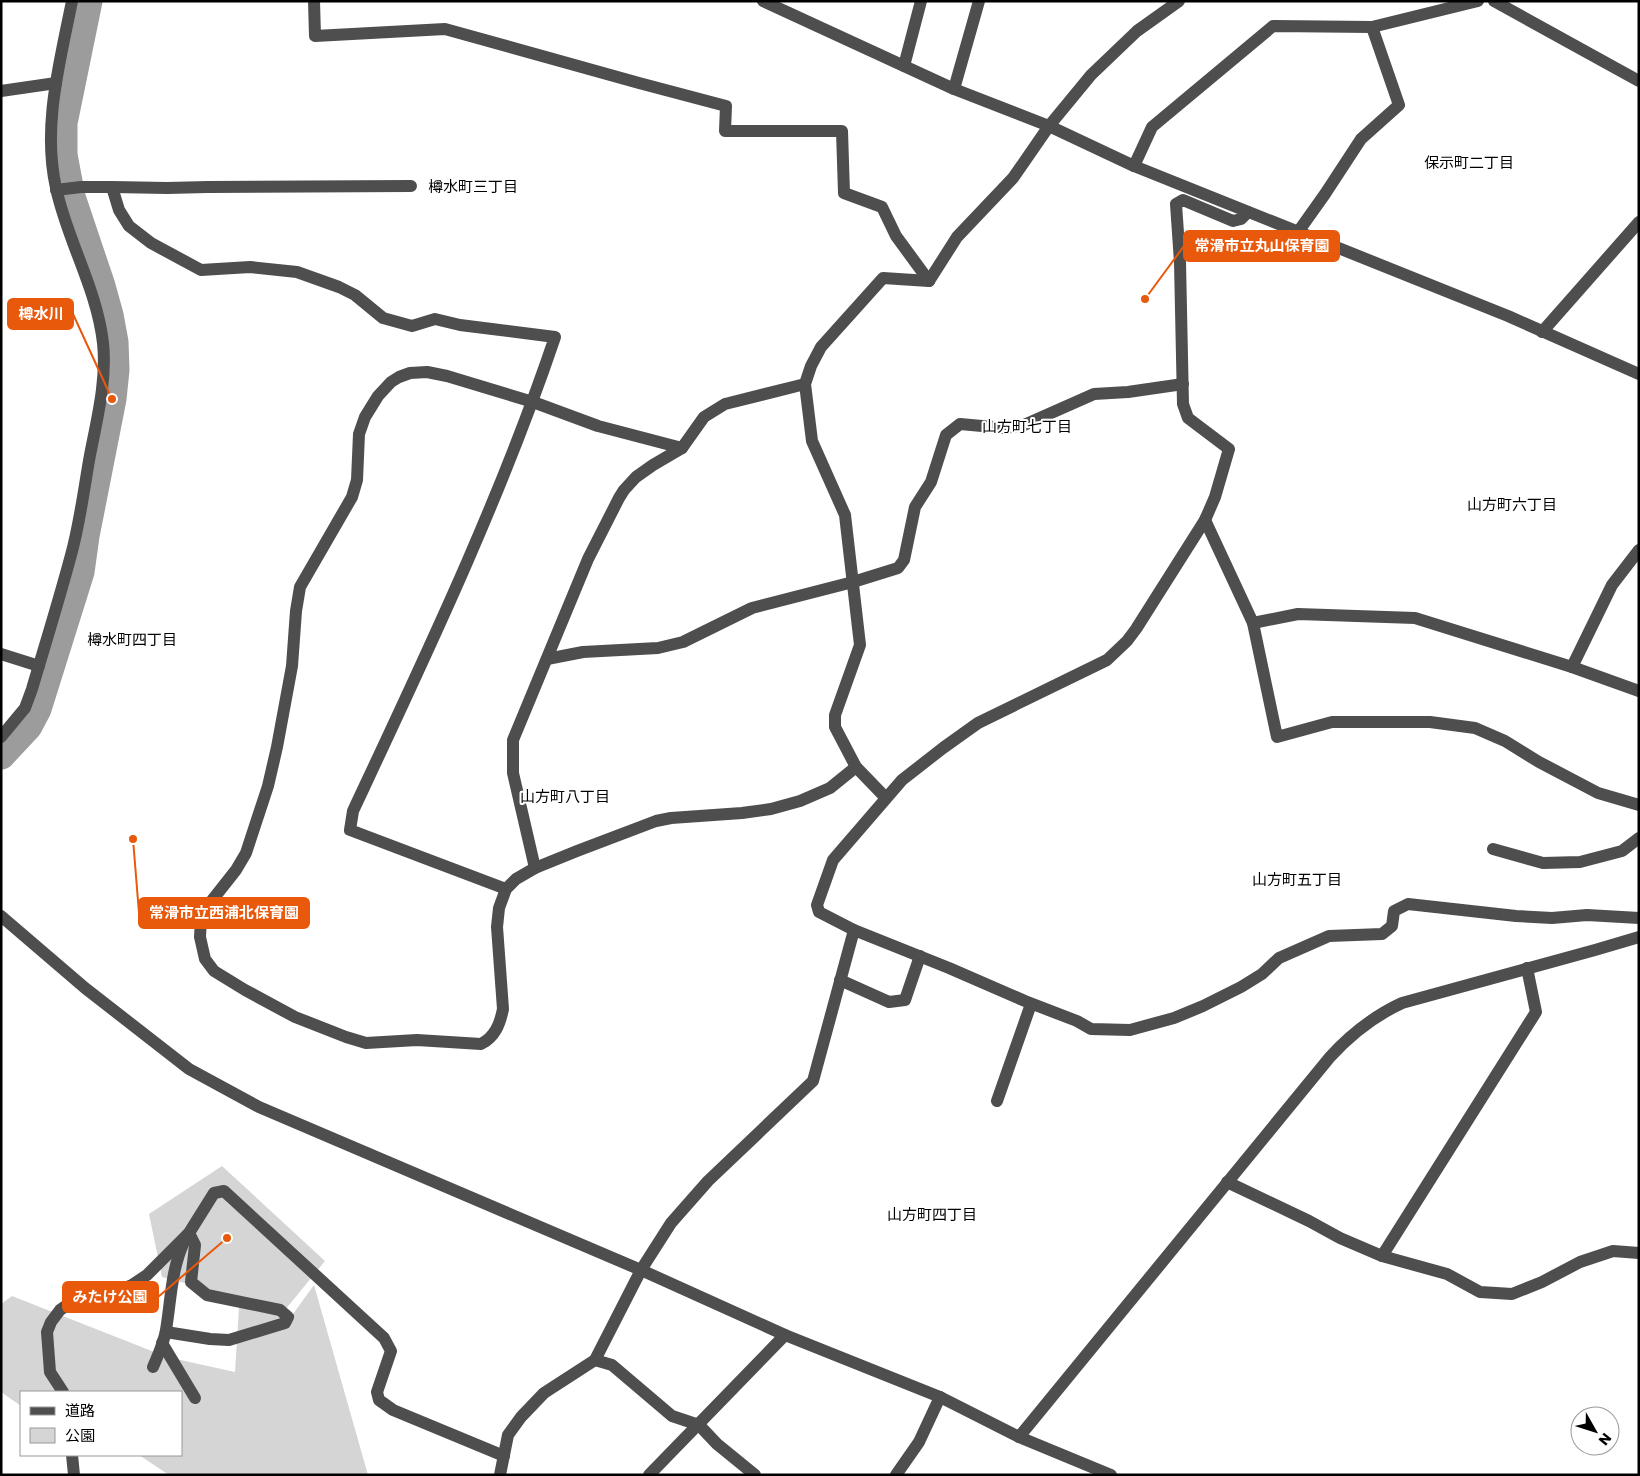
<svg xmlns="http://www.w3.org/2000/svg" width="1640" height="1476" viewBox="0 0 1640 1476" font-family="Poppins,'Noto Sans JP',sans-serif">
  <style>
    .green { fill: #d5d5d5 }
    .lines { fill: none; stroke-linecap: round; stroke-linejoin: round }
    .river { stroke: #9c9c9c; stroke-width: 29 }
    .minor { stroke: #4e4e4e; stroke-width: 12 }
    .labels { text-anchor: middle; stroke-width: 4; stroke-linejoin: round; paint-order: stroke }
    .neighbourhood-label { font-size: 15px; fill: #000; stroke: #fff }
    .leader { fill: none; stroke: #e8590c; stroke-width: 2 }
    .callout-dot { fill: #e8590c; stroke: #fff; stroke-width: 2 }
    .callout { fill: #e8590c; stroke: #e8590c; stroke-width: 2 }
    .callout-label { font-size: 15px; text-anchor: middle; font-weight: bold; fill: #fff }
  </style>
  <rect width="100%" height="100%" fill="#fff"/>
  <g class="green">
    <path d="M222,1166L325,1261L285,1310L162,1277L149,1214Z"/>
    <path d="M314,1285L368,1475H169L139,1455H181V1392H21V1406L1,1392V1304L12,1296L167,1357L235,1372L239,1307L293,1314Z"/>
  </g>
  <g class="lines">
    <path class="river" d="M1,755L28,726L37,709L80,572L85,536L112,399L115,370L114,342L109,315L101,286L71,197L63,155V123L88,1"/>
    <g class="minor">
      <path d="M314,1L315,36L445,29L639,83L726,106L725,131H842L844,193L882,207L896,236L929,281"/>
      <path d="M763,1L904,66L954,89L1049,126L1134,166L1508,316L1639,374"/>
      <path d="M1494,1L1639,81"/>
      <path d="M904,66L921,1"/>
      <path d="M954,89L979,1"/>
      <path d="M1,91L56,83"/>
      <path d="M1134,166L1152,127L1273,26L1372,27L1478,1"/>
      <path d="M112,187L119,210L129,226L151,243L201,270L250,267L297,272L339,287L355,295L383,318L412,326L435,319L460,325L555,337C500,500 426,655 353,811L350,830L506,889"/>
      <path d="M56,190L81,187H112L167,188L208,187L411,186"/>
      <path d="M1248,212L1241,219L1233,221L1183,200L1176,204L1180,262L1183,404L1188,418L1229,449L1215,497L1205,520L1136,629L1127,641L1107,660L978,723L943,748L902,780L833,860L817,905L819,912L854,930L949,968L1025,1001L1077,1021L1091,1029L1130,1030L1174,1018L1203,1006L1241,987L1262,974L1279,958L1329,936L1382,934L1392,926L1394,911L1408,904L1516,916L1552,918L1587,915L1639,918"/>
      <path d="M1298,232L1325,194L1361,139L1399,105L1372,27"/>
      <path d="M929,281L957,237L1013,178L1049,126L1091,75L1137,31L1179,1"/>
      <path d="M1542,332L1639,222"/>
      <path d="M682,448L598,426L533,402L447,376L427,372L410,373L399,377L391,382L378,396L365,417L359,434L357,480L352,497L300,587L296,611L292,666L277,747L268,786L246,853L236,870L206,908L201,918L200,937L205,959L214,971L245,990L295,1017L346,1037L366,1043L417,1040L481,1044C495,1037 500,1024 503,1009L497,927L499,908L506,889L516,879L535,868L577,851L656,821L671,818L742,813L771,809L800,801L830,788L856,767"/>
      <path d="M1205,520L1253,623L1277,737L1332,722H1430L1475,728L1505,741L1539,762L1598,793L1639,805"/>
      <path d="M1253,623L1298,614L1415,618L1572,667L1639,691"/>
      <path d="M1,654L39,666"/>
      <path d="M547,659L583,652L658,648L683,642L752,608L853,582L898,568L904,560L915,507L931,482L946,435L960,424L1004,428L1024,425L1094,394L1128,392L1183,384"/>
      <path d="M1572,667L1612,585L1639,550"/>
      <path d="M1,737L25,708L32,689C45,645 59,600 71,555C80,523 84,488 90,455C97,419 107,380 103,343C97,289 67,240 56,188C42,126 60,62 72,1"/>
      <path d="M886,798L856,767L835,727V715L860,645L845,515L812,441L805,384L811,366L821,347L883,278L929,281"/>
      <path d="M1493,849L1543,863L1580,862L1622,851L1639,838"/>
      <path d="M535,868L513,773V740L588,559L619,498L624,490L636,477L653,465L682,448L704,417L725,404L805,384"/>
      <path d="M1,916L85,988L189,1069L259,1107L641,1270L785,1335L940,1397L1019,1437L1111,1475"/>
      <path d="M840,980L889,1002L905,1000L920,956"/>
      <path d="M997,1101L1031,1004"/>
      <path d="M1227,1182L1309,1221L1340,1238L1382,1256L1447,1274L1480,1292L1512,1294L1542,1282L1580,1262L1613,1251L1639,1253"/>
      <path d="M1382,1256L1536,1012L1527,968"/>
      <path d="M166,1332L210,1339L229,1340L285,1323L288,1317L280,1310L207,1295L191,1282L195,1245L189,1233"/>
      <path d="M162,1343L195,1398"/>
      <path d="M595,1360L612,1365L672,1416L699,1425L717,1444L755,1475"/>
      <path d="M153,1367C158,1355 164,1343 166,1330C171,1300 171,1270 184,1242"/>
      <path d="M63,1392L50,1372L47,1332L51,1322L60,1310L80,1296L119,1290L132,1285L147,1275L189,1233L214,1193L224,1191L384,1338L391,1351L377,1392L379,1400L393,1410L504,1456"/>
      <path d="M1019,1437L1330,1057C1351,1034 1374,1016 1402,1003L1595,950L1639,937"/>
      <path d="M72,1455L74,1475"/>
      <path d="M500,1475L508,1435L521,1417L544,1393L595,1360L641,1270L671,1223L708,1181L813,1081L854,930"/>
      <path d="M649,1475L785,1335"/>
      <path d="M896,1475L919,1442L940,1397"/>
    </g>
  </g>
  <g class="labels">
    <g class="neighbourhood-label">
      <text x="1469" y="168">保示町二丁目</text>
      <text x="473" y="192">樽水町三丁目</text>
      <text x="1027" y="432">山方町七丁目</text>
      <text x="1512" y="510">山方町六丁目</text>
      <text x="132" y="645">樽水町四丁目</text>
      <text x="565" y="802">山方町八丁目</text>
      <text x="1297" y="885">山方町五丁目</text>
      <text x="932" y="1220">山方町四丁目</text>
    </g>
  </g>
  <path class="leader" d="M1145 299L1184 246M112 399L73 314M133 839L139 913M227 1238L158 1297"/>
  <g class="callout-dot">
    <circle cx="1145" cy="299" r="5"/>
    <circle cx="112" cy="399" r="5"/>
    <circle cx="133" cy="839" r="5"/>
    <circle cx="227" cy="1238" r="5"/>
  </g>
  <g class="callout">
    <rect x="1184" y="231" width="155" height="30" rx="5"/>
    <rect x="8" y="299" width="65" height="30" rx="5"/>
    <rect x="139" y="898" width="170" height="30" rx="5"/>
    <rect x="63" y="1282" width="95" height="30" rx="5"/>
  </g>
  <g class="callout-label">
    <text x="1262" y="251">常滑市立丸山保育園</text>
    <text x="41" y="319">樽水川</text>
    <text x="224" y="918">常滑市立西浦北保育園</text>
    <text x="110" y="1302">みたけ公園</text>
  </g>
  <rect width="1640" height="1476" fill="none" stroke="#000000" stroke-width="5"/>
  <rect x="20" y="1391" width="162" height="65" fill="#ffffff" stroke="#999999"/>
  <rect x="30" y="1407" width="25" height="8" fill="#4e4e4e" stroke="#999999"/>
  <text x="65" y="1416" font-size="15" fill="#000000">道路</text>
  <rect x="30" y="1428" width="25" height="15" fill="#d5d5d5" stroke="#999999"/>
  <text x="65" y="1441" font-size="15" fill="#000000">公園</text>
  <g transform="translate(1595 1431) rotate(129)"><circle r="24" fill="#ffffff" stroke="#999999"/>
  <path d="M0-4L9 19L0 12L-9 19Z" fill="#000000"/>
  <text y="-8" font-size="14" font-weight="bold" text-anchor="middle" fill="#000000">N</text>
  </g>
</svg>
